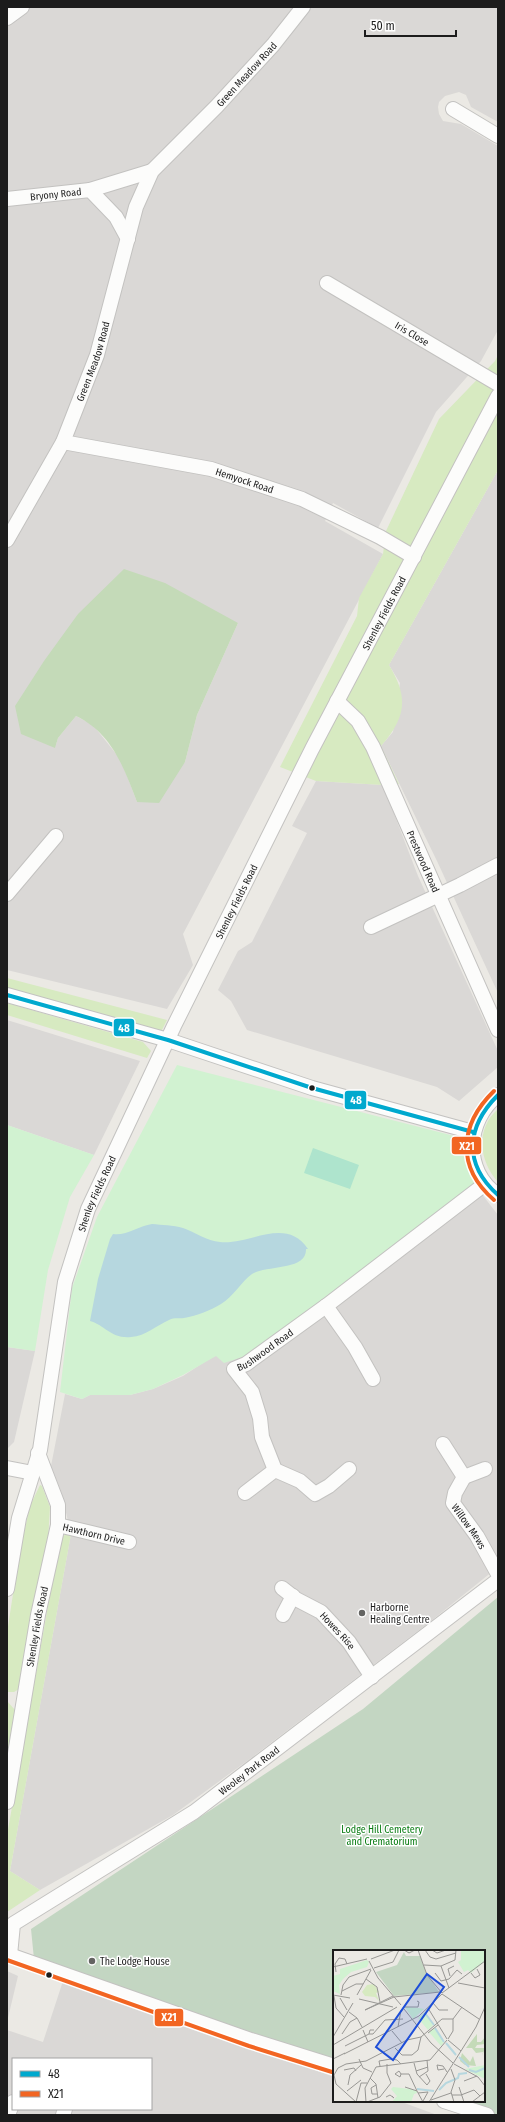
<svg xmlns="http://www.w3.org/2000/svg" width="505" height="2122" viewBox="0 0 505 2122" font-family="'Fira Sans Condensed',sans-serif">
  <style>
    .residential { fill: #dad8d6; fill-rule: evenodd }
    .grass { fill: #d7eac1 }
    .forest { fill: #c4dab8 }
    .cemetery { fill: #c3d6c2 }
    .park { fill: #d1f2d1 }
    .pitch { fill: #aee4cd }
    .water { fill: #b6d7df }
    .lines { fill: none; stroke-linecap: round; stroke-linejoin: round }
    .minor-casing { stroke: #c3c2c0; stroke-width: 16 }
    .minor { stroke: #fcfcfb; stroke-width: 14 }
    .bus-1-casing { stroke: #fff; stroke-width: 7 }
    .bus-2-casing { stroke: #fff; stroke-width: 7 }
    .bus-1 { stroke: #00a9ce; stroke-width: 4 }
    .bus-2 { stroke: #f26522; stroke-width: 4 }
    .bus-dot { fill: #1c1c1c; stroke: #fff; stroke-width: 1.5 }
    .poi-dot { fill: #646462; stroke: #fff; stroke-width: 1.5 }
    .labels { text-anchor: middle; stroke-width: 3; stroke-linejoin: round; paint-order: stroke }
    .street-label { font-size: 10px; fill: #1c1c1c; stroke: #fff }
    .poi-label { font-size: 10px; fill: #1c1c1c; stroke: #fff; text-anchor: start }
    .park-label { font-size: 10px; fill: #087c12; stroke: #fff }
    .inset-river { fill: none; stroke: #b6d7df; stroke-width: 2 }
    .inset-road { fill: none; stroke: #989794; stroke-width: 1 }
    .view { fill: #1d4ed8; fill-opacity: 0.15; stroke: #1d4ed8; stroke-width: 2 }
    .inset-edge { fill: none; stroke: #1c1c1c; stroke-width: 2 }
    .line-badge { stroke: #fff; stroke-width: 1.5 }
    .badge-label { font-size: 11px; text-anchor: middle; font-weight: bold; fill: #fff }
  </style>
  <rect width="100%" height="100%" fill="#ebe9e4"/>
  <g class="residential">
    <path d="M7,7H498V122L471,107L466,95L459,92L445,96L439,102L438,107L439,114L443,121L461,124L498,146V330L481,361L436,412L378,528L333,503L325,521L383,554L183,934L193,965L167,1009L7,970ZM78,614L238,623L197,715L185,762L137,802L121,760L93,725L76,716L58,738L55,748Z"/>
    <path d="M498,470V993L437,861L381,746L393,732L400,683L389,665Z"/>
    <path d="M316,781L383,785L418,876L498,1051V1067L459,1101L437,1087L247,1030L231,1001L218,990L238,951L252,942L307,833L292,826Z"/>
    <path d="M7,1020L140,1061L94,1155L7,1125Z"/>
    <path d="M474,1184L498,1215V1567L431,1621L247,1761L173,1815L40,1890L10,1871L71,1534L61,1491L51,1466L65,1394L82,1399L90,1395H130L153,1389L183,1376Z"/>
    <path d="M7,1347L35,1351L14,1442L7,1449Z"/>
    <path d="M7,1971L18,1976L7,2022Z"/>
    <path d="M63,1981L113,1996L334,2077V2101H399L437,2115H7V2030L43,2042ZM13,2059H151V2109H13Z"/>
  </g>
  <g class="grass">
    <path d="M498,355V470L389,665C409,698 406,717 381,746L399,784L383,785L316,781L280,767L357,616L359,598L383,554L386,531L439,419L495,361Z"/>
    <path d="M7,978L167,1020L161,1032L7,988Z"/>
    <path d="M7,1003L143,1042L151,1051L147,1058L7,1015Z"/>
    <path d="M498,1109V1182C479,1161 475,1129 498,1109Z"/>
    <path d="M40,1485L42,1486L50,1507L48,1542L19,1689L14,1692H7V1633L19,1555L30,1506Z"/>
    <path d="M66,1534H71L10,1871L40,1890L7,1912V1835L60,1539Z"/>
    <path d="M7,1701L15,1710L7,1760Z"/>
  </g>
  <path class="forest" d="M124,569L165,583L238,623L197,715L185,762L159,803L137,802C124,768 112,733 76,716L58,738L55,748L21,734L15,706L44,661L78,614Z"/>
  <path class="cemetery" d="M498,1597V2115L455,2101H484V1951H334V2060L34,1959L31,1929L363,1709Z"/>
  <g class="park">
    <path d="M177,1065L474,1141L478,1178L474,1184L255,1353L224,1363L216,1356L183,1375L153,1389L130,1395H90L82,1399L60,1392L72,1288L97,1217Z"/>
    <path d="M7,1125L94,1155L70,1197L48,1270L35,1351L7,1347Z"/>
  </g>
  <path class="pitch" d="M313,1148L359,1165L350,1189L304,1173Z"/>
  <path class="water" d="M152,1224C162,1225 173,1225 183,1228C195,1232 207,1241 220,1242C250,1245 286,1216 308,1249H306C307,1271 266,1265 252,1274C241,1282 233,1297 221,1304C211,1310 197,1316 184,1318C179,1319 175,1317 169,1320C157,1325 146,1336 131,1337C111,1339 105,1325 90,1321L98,1279L110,1239L113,1234C126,1236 139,1226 152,1224Z"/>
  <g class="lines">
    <defs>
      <g id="minor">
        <path d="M7,18L22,7"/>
        <path d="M453,109L498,136"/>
        <path d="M90,190L152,171"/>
        <path id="s1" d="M7,199L90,190L116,217L128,239"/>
        <path id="s2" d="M327,283L498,384"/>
        <path id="s3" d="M63,442L211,469L302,499L380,537L414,557"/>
        <path id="s4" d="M7,540L63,442L97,355L136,207L152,171L217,106L273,45L303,7"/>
        <path id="s5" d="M337,701L358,721L373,747L498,1030"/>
        <path d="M7,894L56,836"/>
        <path d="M371,927L460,885L498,865"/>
        <path d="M7,995L168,1040L312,1088L473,1132"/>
        <path d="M498,1095C466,1120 462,1171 498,1195"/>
        <path d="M326,1306L355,1347L373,1379"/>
        <path id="s6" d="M443,1444L464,1477L455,1493L453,1503L477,1536L498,1574"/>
        <path d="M7,1468L33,1473"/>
        <path id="s7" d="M349,1469L329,1486L315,1494L300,1481L275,1470L262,1437L260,1418L252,1392L234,1369L246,1364L326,1306L485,1184"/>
        <path d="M464,1477L485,1469"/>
        <path d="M245,1493L275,1470"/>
        <path id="s8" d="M58,1525L129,1542"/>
        <path id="s9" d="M282,1588L296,1599L321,1612L349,1642L372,1677"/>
        <path id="s10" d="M7,1589L19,1518L40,1450L65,1282L88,1209L174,1026L312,749L498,396"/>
        <path d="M283,1615L293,1596"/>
        <path id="s11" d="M7,1802L38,1615L58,1525V1505L38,1453"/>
        <path d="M7,1954L251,2040L334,2066"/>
        <path id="s12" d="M10,1955L13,1924L194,1812L498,1580"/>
        <path d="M444,2101L487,2115"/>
        <path d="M8,2115L13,2102"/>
        <path d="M63,2115L65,2109"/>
      </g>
    </defs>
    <use href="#minor" class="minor-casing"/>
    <use href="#minor" class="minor"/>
    <defs>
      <g id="bus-1">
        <path d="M7,995L168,1040L312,1088L473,1132"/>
        <path d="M498,1095C466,1127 463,1164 498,1195"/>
      </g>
      <g id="bus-2">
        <path d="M494,1091C459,1125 456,1167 494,1200"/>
        <path d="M7,1960L249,2046L332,2072"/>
      </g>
    </defs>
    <use href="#bus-1" class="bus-1-casing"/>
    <use href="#bus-2" class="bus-2-casing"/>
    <use href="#bus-1" class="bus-1"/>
    <use href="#bus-2" class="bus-2"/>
  </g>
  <g class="bus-dot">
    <circle cx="312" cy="1088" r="3.5"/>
    <circle cx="49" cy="1975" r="3.5"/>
  </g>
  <g class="poi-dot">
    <circle cx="362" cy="1613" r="4"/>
    <circle cx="92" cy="1961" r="4"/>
  </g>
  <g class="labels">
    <g class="street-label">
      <text dy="4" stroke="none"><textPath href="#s4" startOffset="534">Green Meadow Road</textPath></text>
      <text dy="4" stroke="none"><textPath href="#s1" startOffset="49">Bryony Road</textPath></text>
      <text dy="4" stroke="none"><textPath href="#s2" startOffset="99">Iris Close</textPath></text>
      <text dy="4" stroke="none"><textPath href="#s4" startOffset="199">Green Meadow Road</textPath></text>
      <text dy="4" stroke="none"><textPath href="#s3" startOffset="186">Hemyock Road</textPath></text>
      <text dy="4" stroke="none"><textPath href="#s10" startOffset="1055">Shenley Fields Road</textPath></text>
      <text dy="4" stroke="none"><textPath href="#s5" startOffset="184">Prestwood Road</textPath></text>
      <text dy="4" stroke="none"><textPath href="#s10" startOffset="731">Shenley Fields Road</textPath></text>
      <text dy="4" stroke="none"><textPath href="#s10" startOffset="407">Shenley Fields Road</textPath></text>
      <text dy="4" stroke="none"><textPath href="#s7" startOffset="237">Bushwood Road</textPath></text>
      <text dy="4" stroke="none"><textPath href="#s6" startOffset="96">Willow Mews</textPath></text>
      <text dy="4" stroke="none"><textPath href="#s8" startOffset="37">Hawthorn Drive</textPath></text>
      <text dy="4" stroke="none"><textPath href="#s11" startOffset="178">Shenley Fields Road</textPath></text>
      <text dy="4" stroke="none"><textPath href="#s9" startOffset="71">Howes Rise</textPath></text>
      <text dy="4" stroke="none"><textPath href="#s12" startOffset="313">Weoley Park Road</textPath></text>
    </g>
    <g class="poi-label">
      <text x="370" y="1611">Harborne<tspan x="370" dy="12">Healing Centre</tspan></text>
      <text x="100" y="1965">The Lodge House</text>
    </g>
    <g class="park-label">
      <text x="382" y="1833">Lodge Hill Cemetery<tspan x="382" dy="12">and Crematorium</tspan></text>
    </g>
  </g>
  <g transform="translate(333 1950)">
    <rect width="152" height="152" fill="#ebe9e4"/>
    <path d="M41,34L46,42L43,43L46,51L42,47L32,46L29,42L34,35Z" fill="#d7eac1"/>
    <path d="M144,84V92H148L152,87V94L144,95L142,98H152L149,106L150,102L143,103L139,98H133ZM129,103L137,112L140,106L143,116L132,115L127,111Z" fill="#c4dab8"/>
    <path d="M71,2L73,6H87L93,22L106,42L61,46L43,22L64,15Z" fill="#c3d6c2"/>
    <path d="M128,0H152V11L138,23L135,20L131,22L125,12L128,10ZM34,10L36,12L34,17L18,22L10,29L6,35L7,44L0,41V26L7,24V19ZM72,57L86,58L91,59L80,69ZM92,62L100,75L95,80L85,68ZM101,78L111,92L108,96L96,82ZM152,115V127L150,128L132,119ZM60,137L77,139L84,141V143L81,144L78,152H59L64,146L58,139Z" fill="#d1f2d1"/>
    <path class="inset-river" d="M92,63L101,75M102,78L111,92M113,93L123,105M126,107L136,117M136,120L143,122L152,118M84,139L101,141M106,140L113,133L125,128L126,124L134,123"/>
    <path class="inset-road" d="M71,0L76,3L82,0M85,0L94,25L109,43M92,0L97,7L103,9L123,3M99,0L104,3L113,0M38,9L62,0M36,11L45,28L68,55M91,15L108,16L122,10L123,0M108,16L116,38M0,17L34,9M41,18L60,12L66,0M3,22L2,14L6,8L12,9L14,14M102,23L108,31L116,29L124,20L129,24M138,23L142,28L147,25L144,19M117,26L115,19L121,16M33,29L44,37L47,52M125,33L152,38M9,41L23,34H30M109,43L152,11M109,44L146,69M0,45L17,48M8,45L10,35L16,27L38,19M24,45L38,20M1,46L3,58L11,67M60,46L32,60L61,47M61,47L107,42M7,48L14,60M26,49L60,57M100,53L106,60H115M72,57H85L86,52L84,51M95,58L114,89M71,59L98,93L120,113M16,62L24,68L29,77M65,77L68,60M30,80L35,92M41,80H37L36,84H40L52,70L70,69M59,81L69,93M95,83L105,75M9,84L17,72L24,68M0,87L20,53M115,89L120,81V69M115,90L128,101M0,95L64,57M12,96L36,84M62,98L69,105H79L85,100L88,87M11,104L86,66L109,44M0,109L12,103M26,109L30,118L39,122M81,113L84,124L94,135L97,131L93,124M121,114L145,127L152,136M47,116L46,111L58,109L64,110L68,114M111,119L105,120L104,115L110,116L114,122M118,119L122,130L118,142L121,152M11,120L21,118L23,121M83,121L95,117M68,124L67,127L62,124L66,121L68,124H76L84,141M86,127L95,121L94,110M37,128L43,134L45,148M131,131L144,126M15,135L17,125L28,115M43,135L38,138L39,144H44M72,137L84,141L90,152M126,137L131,152M14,141L28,130M85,143L95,142L90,151M119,145H128L141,140L147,146M53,147L57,145L61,148L59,146M98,150L118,143M23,152L3,134L1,125L5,118L13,114L33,111L74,90L88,87L109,69H120L129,57M23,152L28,133H34M33,152L32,138L43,117L97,110L114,90M34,152L47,147L58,133L54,123V114M96,152L143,77L152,57M139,152L152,142"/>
    <path class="view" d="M94,24L111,37L60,110L43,97Z"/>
    <rect width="152" height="152" class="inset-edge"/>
  </g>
  <g class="line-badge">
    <rect x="113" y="1018" width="22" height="19" rx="4" fill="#00a9ce"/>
    <rect x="344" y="1090" width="23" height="20" rx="4" fill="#00a9ce"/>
    <rect x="451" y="1136" width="31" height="19" rx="4" fill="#f26522"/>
    <rect x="154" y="2008" width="30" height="19" rx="4" fill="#f26522"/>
  </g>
  <g class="badge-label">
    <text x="124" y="1032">48</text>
    <text x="356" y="1104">48</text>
    <text x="467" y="1150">X21</text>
    <text x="169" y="2021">X21</text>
  </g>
  <rect width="505" height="2122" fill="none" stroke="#1c1c1c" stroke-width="16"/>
  <rect x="12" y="2058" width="140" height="52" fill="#ffffff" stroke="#a4a4a4"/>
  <rect x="20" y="2071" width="20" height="6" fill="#00a9ce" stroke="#a4a4a4"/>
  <text x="48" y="2078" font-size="12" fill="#1c1c1c">48</text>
  <rect x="20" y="2091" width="20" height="6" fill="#f26522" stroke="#a4a4a4"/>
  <text x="48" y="2098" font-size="12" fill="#1c1c1c">X21</text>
  <path d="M365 30v6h91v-6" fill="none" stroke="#1c1c1c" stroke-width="2"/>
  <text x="371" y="30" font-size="12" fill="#1c1c1c" stroke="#ffffff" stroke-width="3" paint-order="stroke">50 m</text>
</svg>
